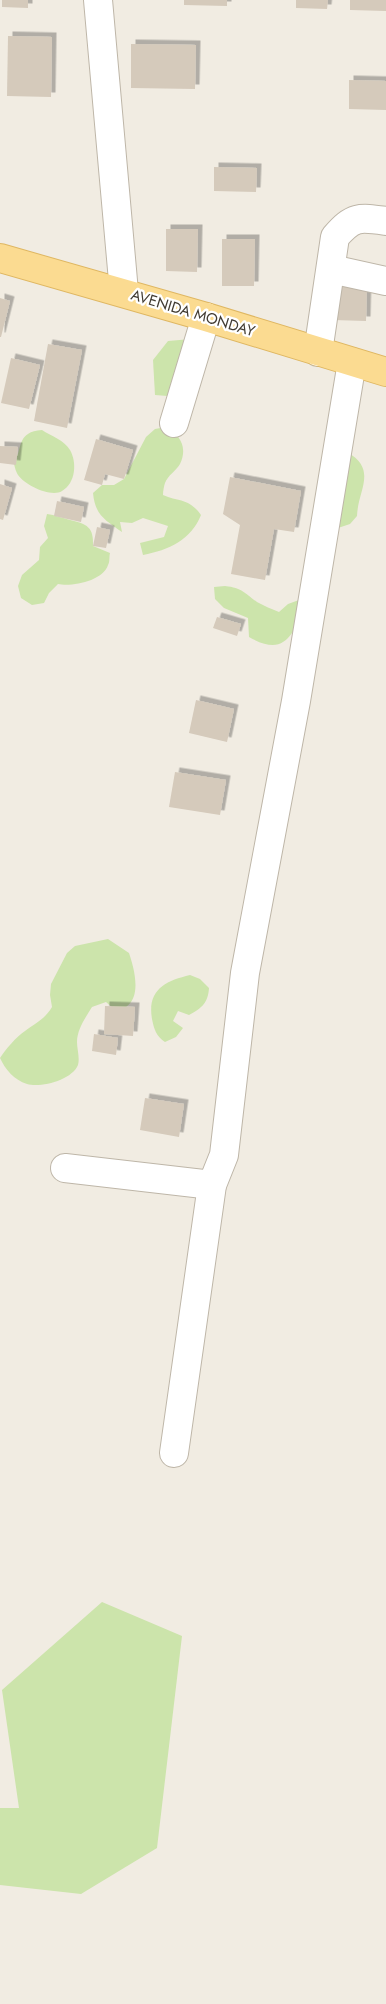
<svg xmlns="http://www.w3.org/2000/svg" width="386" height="2004" viewBox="0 0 386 2004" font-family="Jost,sans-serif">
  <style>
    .green { fill: #cce4ab }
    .building { fill: #d5cabb; filter: url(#shadow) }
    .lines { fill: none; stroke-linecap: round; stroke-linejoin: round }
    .minor-casing { stroke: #beb6a8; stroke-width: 30 }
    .major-casing { stroke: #dfb762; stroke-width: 30 }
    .minor { stroke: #fff; stroke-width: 28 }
    .major { stroke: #fbdb91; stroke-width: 28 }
    .labels { text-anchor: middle; stroke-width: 4.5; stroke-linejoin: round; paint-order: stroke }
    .street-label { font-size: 15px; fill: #423c33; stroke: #fff }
  </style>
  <defs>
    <filter id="shadow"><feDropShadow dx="4.5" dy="-4.5" stdDeviation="0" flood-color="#0004"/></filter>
  </defs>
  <rect width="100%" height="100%" fill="#f1ece2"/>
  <g class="green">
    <path d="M191,339L180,397L155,395L153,360L168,341Z"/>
    <path d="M166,427C180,435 188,447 180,464C176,471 168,475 165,483C164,486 163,491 163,495C179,502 189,498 201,515C191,540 169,550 143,555L140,543L164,537L168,526L143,518L132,523L120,522L122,532C105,520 95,515 93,493L102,485H114L124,479L146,437L155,429Z"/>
    <path d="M42,430C51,436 64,440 70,450C77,462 76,483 62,491C51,498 25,485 18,475C16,472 15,468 14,464C23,446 17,432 42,430Z"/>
    <path d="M347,452C378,470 358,489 357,516L350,524L338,528Z"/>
    <path d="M47,514C55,515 62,518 70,520C87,524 94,527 93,546L110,553C109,557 110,562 108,565C103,581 72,587 58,584L49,593L44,603L32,605L21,598L18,586L22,575L39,560L40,547L48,538L44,526Z"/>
    <path d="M225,586C243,588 244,593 257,602C264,606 272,609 279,612L288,604L299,600L307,607C291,634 286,658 249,637L248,618L224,608L215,599L214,587Z"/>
    <path d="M108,939L129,953C134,968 142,996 126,1007C123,1009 118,1009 115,1010L106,1002L92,1007C86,1017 77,1029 77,1042C77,1049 80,1058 78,1065C72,1080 41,1088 27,1084C14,1080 5,1069 0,1058C6,1049 16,1037 25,1031C37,1022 44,1020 52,1007L50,995L51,984L67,953L75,946Z"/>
    <path d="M190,975L200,979L209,988C208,1003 202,1008 189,1015L178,1011L173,1021L183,1028L176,1037L165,1042C156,1036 154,1029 152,1019C147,990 165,981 190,975Z"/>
    <path d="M102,1602L182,1636L157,1848L81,1894L0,1885V1808H19L2,1690Z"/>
  </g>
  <g class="building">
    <path d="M2,0H28V8L2,7Z"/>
    <path d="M184,0H227V6L184,5Z"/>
    <path d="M296,0H328L327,9L296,8Z"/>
    <path d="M350,0H386V11L350,10Z"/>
    <path d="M8,36L52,37L51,97L7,96Z"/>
    <path d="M131,44L196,45L195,89L131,88Z"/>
    <path d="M349,80L386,81V110L349,109Z"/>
    <path d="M214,167L257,168L256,192L214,191Z"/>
    <path d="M166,229H198L197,272L166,271Z"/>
    <path d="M222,239H255L254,286H222Z"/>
    <path d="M333,280L367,281L366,321L333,320Z"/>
    <path d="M0,298L10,301L1,337H0Z"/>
    <path d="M48,344L82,350L67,428L34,421Z"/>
    <path d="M11,358L40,365L29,409L1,403Z"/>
    <path d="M96,439L133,450L124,479L105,474L102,485L84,480Z"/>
    <path d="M0,446L18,447L16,465L0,463Z"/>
    <path d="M230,477L301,491L294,532L274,529L265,580L231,574L240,525L223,514Z"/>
    <path d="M0,484L12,488L3,520L0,519Z"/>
    <path d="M57,501L84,507L81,522L54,516Z"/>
    <path d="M97,527L110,530L106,548L93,546Z"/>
    <path d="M217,617L241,624L237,636L213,628Z"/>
    <path d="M196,700L234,709L227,742L189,733Z"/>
    <path d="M175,772L226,780L220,815L169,807Z"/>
    <path d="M105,1006L135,1007L133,1036L104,1034Z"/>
    <path d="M94,1034L118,1038L116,1055L92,1051Z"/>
    <path d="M145,1098L184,1104L179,1137L140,1130Z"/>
  </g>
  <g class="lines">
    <defs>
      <g id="minor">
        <path d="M98,0L124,292"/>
        <path d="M331,269L386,281"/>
        <path d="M318,352L335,237C353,216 359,217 386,221"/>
        <path d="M174,423L206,317"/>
        <path d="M65,1168L212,1185"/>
        <path d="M174,1453L212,1185L224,1155L245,973L296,701L352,362"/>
      </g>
      <path id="major" d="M0,258L206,317L386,372"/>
    </defs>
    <use href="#minor" class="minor-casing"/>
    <use href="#major" class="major-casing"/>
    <use href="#minor" class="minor"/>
    <use href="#major" class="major"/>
  </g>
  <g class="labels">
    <g class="street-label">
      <text transform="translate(193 313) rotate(17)" y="5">AVENIDA MONDAY</text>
    </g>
  </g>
</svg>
